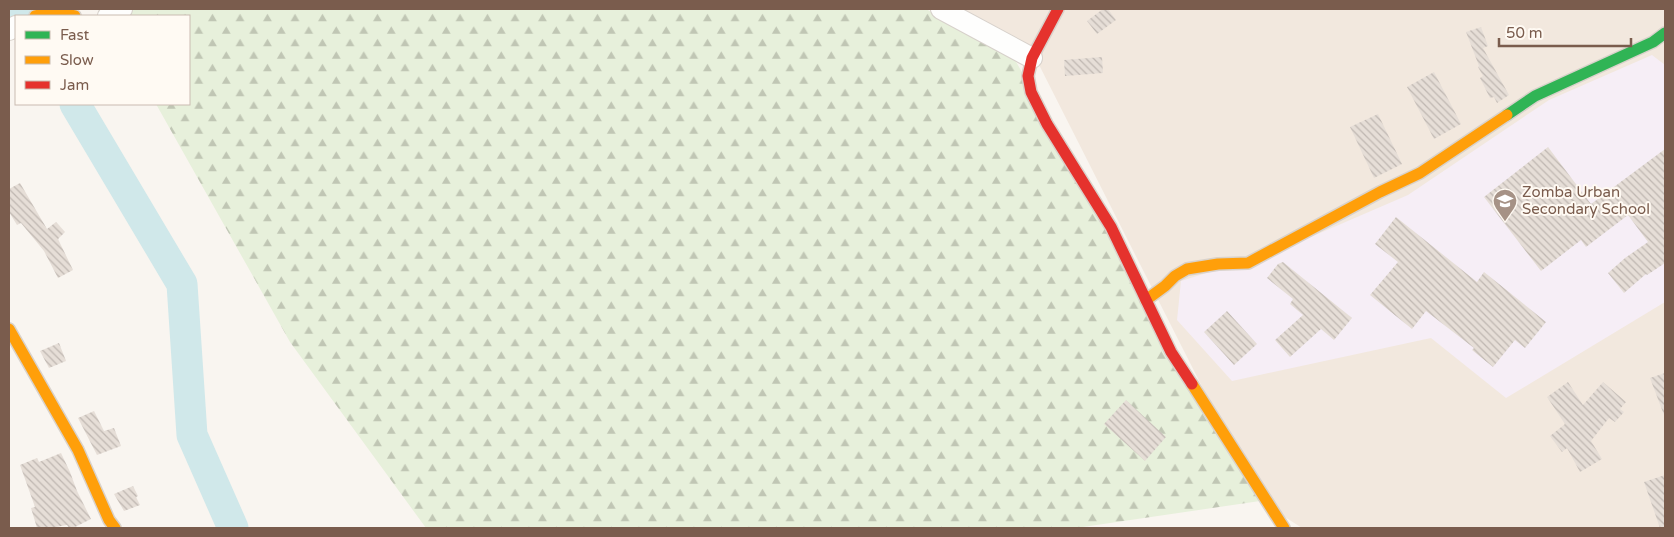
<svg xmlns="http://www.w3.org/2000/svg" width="1674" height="537" viewBox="0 0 1674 537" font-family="'Varela Round',sans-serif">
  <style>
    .residential { fill: #f2e8de }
    .education { fill: #f6eef6 }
    .forest { fill: url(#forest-firs) }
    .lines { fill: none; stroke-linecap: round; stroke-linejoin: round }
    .river { stroke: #d0e8ea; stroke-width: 31 }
    .building { fill: url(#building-back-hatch) }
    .street-casing { stroke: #d7d1cb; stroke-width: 22 }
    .fast-casing { stroke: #d9d2cb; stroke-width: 14 }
    .slow-casing { stroke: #d9d2cb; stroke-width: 14 }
    .jam-casing { stroke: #d9d2cb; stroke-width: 14 }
    .street { stroke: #fefefd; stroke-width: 20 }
    .fast { stroke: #30b455; stroke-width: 11 }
    .slow { stroke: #ff9f0a; stroke-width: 11 }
    .jam { stroke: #e5322d; stroke-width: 11 }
    .labels { text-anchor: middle; stroke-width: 4; stroke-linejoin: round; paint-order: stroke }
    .poi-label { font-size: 15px; fill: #7a5c4d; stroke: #fffaf3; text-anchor: start }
  </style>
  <defs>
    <pattern id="forest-firs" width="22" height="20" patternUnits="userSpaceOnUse" patternTransform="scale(1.25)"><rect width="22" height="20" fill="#e7f0db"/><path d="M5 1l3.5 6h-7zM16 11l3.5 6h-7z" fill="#c0c6b4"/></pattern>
    <pattern id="building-back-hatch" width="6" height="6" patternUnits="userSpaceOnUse" patternTransform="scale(1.25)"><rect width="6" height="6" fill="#e6ded7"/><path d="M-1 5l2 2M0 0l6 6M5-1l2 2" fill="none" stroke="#bfb7b1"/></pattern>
  </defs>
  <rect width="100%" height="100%" fill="#f9f5f0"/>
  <path class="residential" d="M941,9H1665V528H1302L1260,501L1033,53Z"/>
  <path class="education" d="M1652,55L1665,65V302L1506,398L1431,338L1232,381L1177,320L1181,281L1283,249L1408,195L1549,100Z"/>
  <path class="forest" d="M124,9H926L1014,58L1260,501L1076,528H426L290,342L156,104H189V16H108Z"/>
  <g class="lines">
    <g class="river">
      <path d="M13,9L18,16"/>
      <path d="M75,104L182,284L192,435L233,528"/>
    </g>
  </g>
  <g class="building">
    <path d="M1103,9H1108L1116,20L1097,34L1087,21Z"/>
    <path d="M1481,27L1488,46L1483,48L1509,95L1497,103L1494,97L1490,98L1480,78L1483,76L1478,67L1479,66L1466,32Z"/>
    <path d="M1102,57L1103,73L1065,76L1064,60Z"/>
    <path d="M1434,72L1461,124L1434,139L1407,87Z"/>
    <path d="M1378,114L1402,164L1374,178L1350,127Z"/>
    <path d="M1548,147L1591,204L1665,149V263L1647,275L1646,274L1624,293L1608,273L1625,258L1648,242L1628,215L1586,247L1581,240L1541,271L1484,197Z"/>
    <path d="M20,183L47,229L56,222L65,232L58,239L73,270L58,278L44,251L21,223L17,225L9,212V189Z"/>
    <path d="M1396,217L1477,282L1484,272L1546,322L1525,348L1515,340L1493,367L1472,350L1474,348L1426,311L1412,329L1370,295L1398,262L1375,244Z"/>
    <path d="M1283,262L1352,318L1334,340L1321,329L1290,357L1275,340L1303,315L1290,304L1293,299L1267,278L1278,264Z"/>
    <path d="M1227,311L1257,344L1234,365L1204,332Z"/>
    <path d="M59,343L66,361L49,368L40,351Z"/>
    <path d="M1665,373V415H1664L1650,378Z"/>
    <path d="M1568,382L1583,405L1603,382L1626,402L1620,409L1624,412L1615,422L1609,418L1591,441L1602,459L1580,472L1567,448L1562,452L1550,436L1565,424L1547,397Z"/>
    <path d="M1126,400L1166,437L1145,461L1104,424Z"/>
    <path d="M94,411L104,431L114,428L121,446L97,455L78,418Z"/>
    <path d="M61,453L70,472L77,491L91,519L73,528H69L67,525L50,528H37L31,508L35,507L20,465L37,458L39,462Z"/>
    <path d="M1665,475V528H1660L1644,482Z"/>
    <path d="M133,486L138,496L136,497L140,505L124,511L114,494Z"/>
  </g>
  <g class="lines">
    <defs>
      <g id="street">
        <path d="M941,9L1032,58"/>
        <path d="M108,16L122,9"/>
        <path d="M9,30L16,26"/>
      </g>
      <path id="fast" d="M1507,115L1535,96L1653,42L1665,33"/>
      <g id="slow">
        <path d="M35,16L55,12L75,16"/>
        <path d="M1146,300L1165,286L1175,276L1187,269L1218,264L1248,263L1380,192L1420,173L1507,115"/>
        <path d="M9,329L78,450L109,520L115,528"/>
        <path d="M1192,384L1284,528"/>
      </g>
      <path id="jam" d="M1058,9L1032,58L1028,76L1031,92L1047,124L1111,227L1171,352L1192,384"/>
    </defs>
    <use href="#street" class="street-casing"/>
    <use href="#fast" class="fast-casing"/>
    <use href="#slow" class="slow-casing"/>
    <use href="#jam" class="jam-casing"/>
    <use href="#street" class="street"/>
    <use href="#fast" class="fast"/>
    <use href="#slow" class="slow"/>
    <use href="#jam" class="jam"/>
  </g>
  <defs>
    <symbol id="school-pin" viewBox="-11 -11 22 30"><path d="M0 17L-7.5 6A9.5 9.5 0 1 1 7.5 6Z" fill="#a69286" stroke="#fffaf3"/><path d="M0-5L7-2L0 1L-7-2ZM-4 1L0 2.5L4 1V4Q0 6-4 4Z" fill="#fff"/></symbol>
  </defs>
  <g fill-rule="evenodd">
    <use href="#school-pin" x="1491" y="187" width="28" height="38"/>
  </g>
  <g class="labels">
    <g class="poi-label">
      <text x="1522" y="197">Zomba Urban<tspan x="1522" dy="17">Secondary School</tspan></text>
    </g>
  </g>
  <rect width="1674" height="537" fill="none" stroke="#7a5c4d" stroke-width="20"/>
  <rect x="15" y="15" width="175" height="90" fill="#fffaf3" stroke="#cabbb1"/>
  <rect x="25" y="31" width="25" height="8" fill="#30b455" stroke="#cabbb1"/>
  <text x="60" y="40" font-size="15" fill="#7a5c4d">Fast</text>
  <rect x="25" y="56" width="25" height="8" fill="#ff9f0a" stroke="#cabbb1"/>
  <text x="60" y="65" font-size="15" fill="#7a5c4d">Slow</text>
  <rect x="25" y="81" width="25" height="8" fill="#e5322d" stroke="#cabbb1"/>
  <text x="60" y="90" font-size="15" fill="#7a5c4d">Jam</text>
  <path d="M1499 38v8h132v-8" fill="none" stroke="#7a5c4d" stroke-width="2.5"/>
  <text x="1506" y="38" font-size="15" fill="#7a5c4d" stroke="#fffaf3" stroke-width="4" paint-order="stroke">50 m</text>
</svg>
